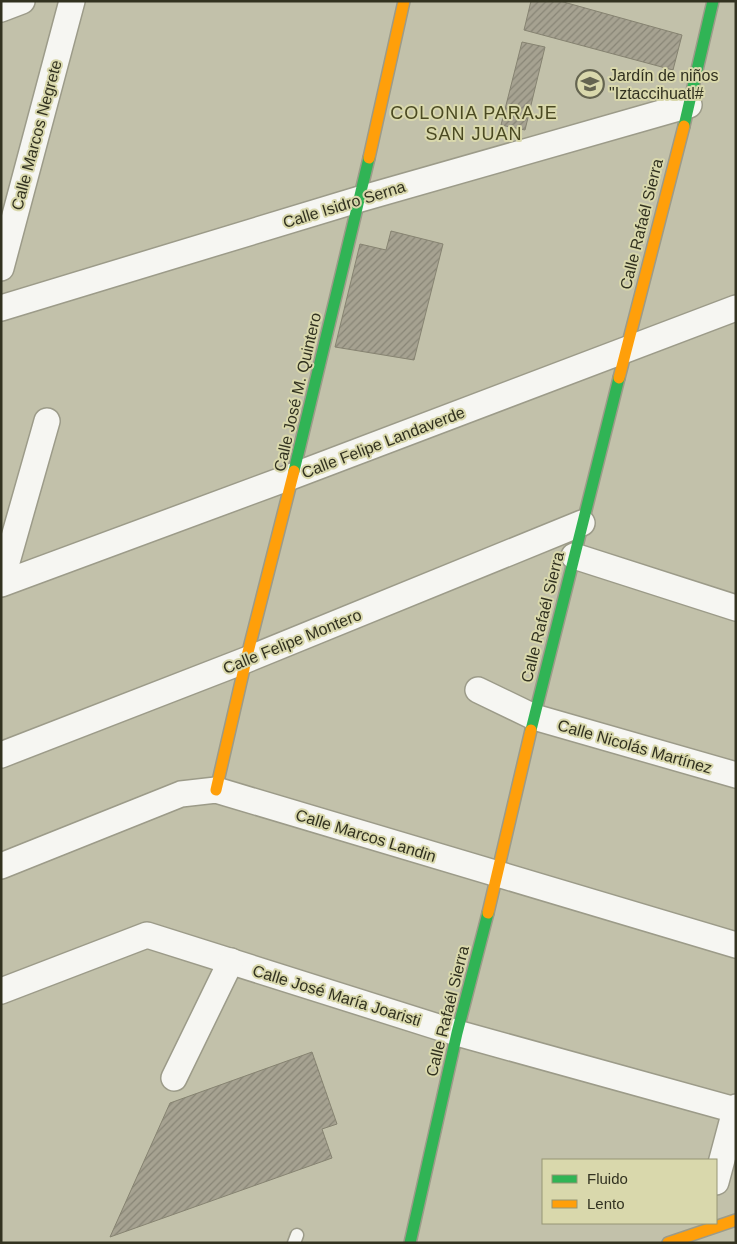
<svg xmlns="http://www.w3.org/2000/svg" width="737" height="1244" viewBox="0 0 737 1244" font-family="Helvetica,sans-serif">
  <style>
    .building { fill: url(#building-hatch); stroke: #868371 }
    .lines { fill: none; stroke-linecap: round; stroke-linejoin: round }
    .lane-casing { stroke: #9c9b89; stroke-width: 15 }
    .street-casing { stroke: #9c9b89; stroke-width: 28 }
    .fast-casing { stroke: #9c9b89; stroke-width: 14 }
    .slow-casing { stroke: #9c9b89; stroke-width: 14 }
    .lane { stroke: #f6f6f2; stroke-width: 12 }
    .street { stroke: #f6f6f2; stroke-width: 25 }
    .fast { stroke: #30b455; stroke-width: 11 }
    .slow { stroke: #ff9f0a; stroke-width: 11 }
    .labels { text-anchor: middle; stroke-width: 4; stroke-linejoin: round; paint-order: stroke }
    .poi-label { font-size: 16px; fill: #323220; stroke: #d9d8ac; text-anchor: start }
    .street-label { font-size: 16px; fill: #323220; stroke: #d9d8ac }
    .neighbourhood-label { font-size: 18px; letter-spacing: 1px; fill: #4b4a22; stroke: #d9d8ac }
  </style>
  <defs>
    <pattern id="building-hatch" width="6" height="6" patternUnits="userSpaceOnUse" patternTransform="scale(1.25)"><rect width="6" height="6" fill="#a6a291"/><path d="M-1 1l2-2M0 6l6-6M5 7l2-2" fill="none" stroke="#888576"/></pattern>
  </defs>
  <rect width="100%" height="100%" fill="#c2c1aa"/>
  <g class="building">
    <path d="M531,1H560L682,35L673,70L524,30Z"/>
    <path d="M522,42L545,47L525,130L501,125Z"/>
    <path d="M391,231L443,244L414,360L335,347L360,244L386,250Z"/>
    <path d="M312,1052L337,1124L322,1129L332,1158L110,1237L170,1103Z"/>
  </g>
  <g class="lines">
    <defs>
      <path id="lane" d="M294,1243L297,1235"/>
      <g id="street">
        <path d="M1,9L22,1"/>
        <path d="M1,268L72,1"/>
        <path d="M1,308L360,199L689,105"/>
        <path d="M574,556L736,608"/>
        <path d="M1,583L47,421"/>
        <path d="M1,584L293,476L736,308"/>
        <path d="M478,690L534,717L736,775"/>
        <path d="M1,755L246,660L582,523"/>
        <path d="M1,866L181,794L216,790L736,945"/>
        <path d="M1,991L147,935L457,1033L735,1110"/>
        <path d="M174,1078L231,961"/>
        <path d="M716,1182L736,1107"/>
      </g>
      <g id="fast">
        <path d="M684,126L713,1"/>
        <path d="M294,471L369,158"/>
        <path d="M531,730L619,378"/>
        <path d="M410,1243L457,1033L488,913"/>
      </g>
      <g id="slow">
        <path d="M369,158L404,1"/>
        <path d="M619,378L684,126"/>
        <path d="M216,790L246,660L294,471"/>
        <path d="M488,913L531,730"/>
        <path d="M668,1243L736,1220"/>
      </g>
    </defs>
    <use href="#lane" class="lane-casing"/>
    <use href="#street" class="street-casing"/>
    <use href="#fast" class="fast-casing"/>
    <use href="#slow" class="slow-casing"/>
    <use href="#lane" class="lane"/>
    <use href="#street" class="street"/>
    <use href="#fast" class="fast"/>
    <use href="#slow" class="slow"/>
  </g>
  <defs>
    <symbol id="school-ring" viewBox="-11 -11 22 22"><circle r="9.5" fill="#d9d8ac" stroke="#646450" stroke-width="1.5"/><path d="M0-5L7-2L0 1L-7-2ZM-4 1L0 2.5L4 1V4Q0 6-4 4Z" fill="#646450"/></symbol>
  </defs>
  <g fill-rule="evenodd">
    <use href="#school-ring" x="574" y="68" width="32" height="32"/>
  </g>
  <g class="labels">
    <g class="poi-label">
      <text x="609" y="81">Jardín de niños<tspan x="609" dy="18">"Iztaccihuatl#</tspan></text>
    </g>
    <g class="street-label">
      <text transform="translate(36 135) rotate(-75)" y="6">Calle Marcos Negrete</text>
      <text transform="translate(344 204) rotate(-17)" y="6">Calle Isidro Serna</text>
      <text transform="translate(641 224) rotate(-76)" y="6">Calle Rafaél Sierra</text>
      <text transform="translate(297 392) rotate(-77)" y="6">Calle José M. Quintero</text>
      <text transform="translate(383 442) rotate(-21)" y="6">Calle Felipe Landaverde</text>
      <text transform="translate(542 617) rotate(-76)" y="6">Calle Rafaél Sierra</text>
      <text transform="translate(292 641) rotate(-22)" y="6">Calle Felipe Montero</text>
      <text transform="translate(635 746) rotate(16)" y="6">Calle Nicolás Martínez</text>
      <text transform="translate(366 835) rotate(17)" y="6">Calle Marcos Landin</text>
      <text transform="translate(337 995) rotate(17)" y="6">Calle José María Joaristi</text>
      <text transform="translate(447 1011) rotate(-76)" y="6">Calle Rafaél Sierra</text>
    </g>
    <g class="neighbourhood-label">
      <text x="474" y="119">COLONIA PARAJE<tspan x="474" dy="21">SAN JUAN</tspan></text>
    </g>
  </g>
  <rect width="737" height="1244" fill="none" stroke="#323220" stroke-width="5"/>
  <rect x="542" y="1159" width="175" height="65" fill="#d9d8ac" stroke="#969674"/>
  <rect x="552" y="1175" width="25" height="8" fill="#30b455" stroke="#969674"/>
  <text x="587" y="1184" font-size="15" fill="#323220">Fluido</text>
  <rect x="552" y="1200" width="25" height="8" fill="#ff9f0a" stroke="#969674"/>
  <text x="587" y="1209" font-size="15" fill="#323220">Lento</text>
</svg>
